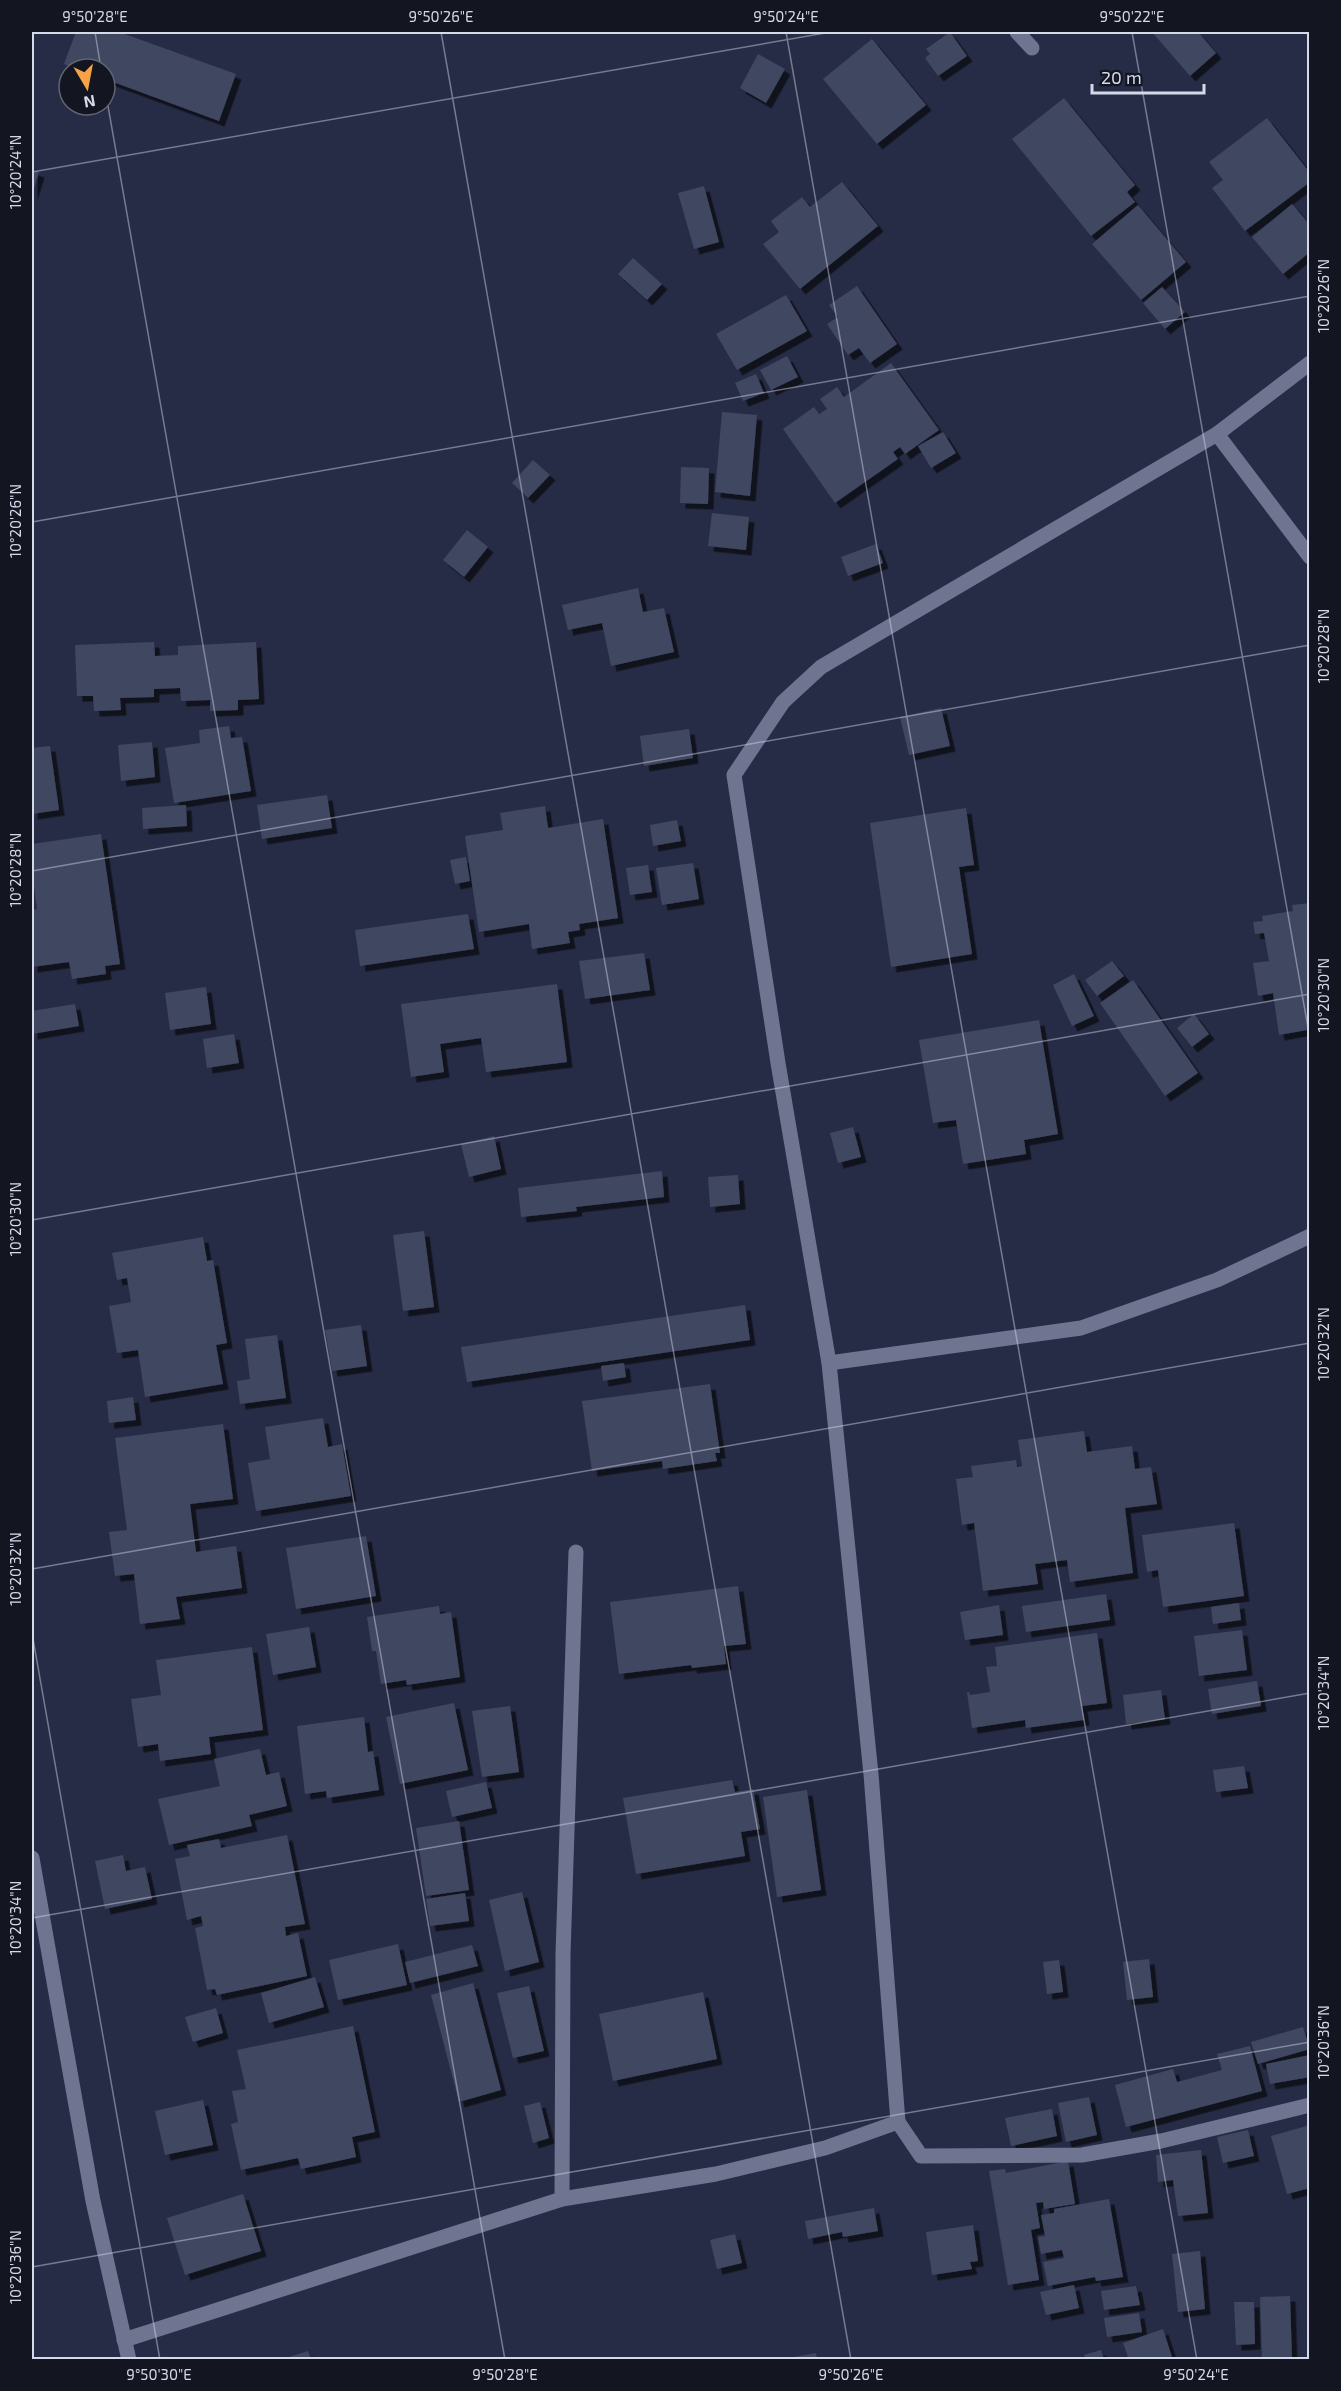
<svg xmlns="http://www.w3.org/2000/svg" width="1341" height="2391" viewBox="0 0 1341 2391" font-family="'Exo 2',sans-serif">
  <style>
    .building { fill: #404661; filter: url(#shadow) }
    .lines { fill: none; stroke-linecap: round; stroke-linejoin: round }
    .minor { stroke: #6f7590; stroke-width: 15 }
    .ticks { fill: none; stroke: #d5d9ea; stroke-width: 1.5; stroke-opacity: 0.45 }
    .neatline { fill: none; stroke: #d5d9ea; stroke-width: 2 }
    .ticks-label { font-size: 15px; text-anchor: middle; fill: #d5d9ea }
  </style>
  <defs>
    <filter id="shadow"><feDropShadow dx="5.5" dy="5.5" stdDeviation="0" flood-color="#0009"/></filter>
  </defs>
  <rect width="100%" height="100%" fill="#272c46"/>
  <g class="building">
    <path d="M76,32H119L236,74L219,121L105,79V69H78L64,64Z"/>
    <path d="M950,32L967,56L938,76L925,58L930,54L926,49Z"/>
    <path d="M1152,32H1198L1216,53L1190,76Z"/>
    <path d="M872,39L926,105L877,144L823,79Z"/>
    <path d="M758,54L785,69L766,103L740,88Z"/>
    <path d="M1064,98L1135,185L1127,192L1135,202L1091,236L1012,139Z"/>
    <path d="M1267,118L1310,173V182L1245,231L1212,188L1223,180L1209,162Z"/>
    <path d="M32,170L39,172L32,195Z"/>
    <path d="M842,182L878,226L800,289L763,244L779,232L771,221L802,197L810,207Z"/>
    <path d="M704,186L719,242L694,249L678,193Z"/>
    <path d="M1292,204L1310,225V252L1283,274L1252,237Z"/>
    <path d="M1138,205L1186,262L1141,300L1092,244Z"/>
    <path d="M633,258L662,284L647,300L618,274Z"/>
    <path d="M857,286L897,344L870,363L859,348L848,355L827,324L838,317L829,305Z"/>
    <path d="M1162,287L1185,312L1165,329L1143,303Z"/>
    <path d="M786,295L807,331L737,370L716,334Z"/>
    <path d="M787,356L798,377L771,390L760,370Z"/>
    <path d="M891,363L939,430L905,454L900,447L893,452L898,459L835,503L783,429L814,407L819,414L827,409L820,399L837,387L844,397Z"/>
    <path d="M756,374L764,393L743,401L735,383Z"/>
    <path d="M722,412L757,415L750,496L715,492Z"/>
    <path d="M943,432L956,453L931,468L918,446Z"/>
    <path d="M533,460L550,475L528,498L512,483Z"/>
    <path d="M681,467L709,468L708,504L680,503Z"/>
    <path d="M712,513L749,517L746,550L708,546Z"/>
    <path d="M467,530L488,547L464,577L443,560Z"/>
    <path d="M876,544L883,563L848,576L841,557Z"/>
    <path d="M638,588L643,612L664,608L674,652L611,666L602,623L568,630L562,605Z"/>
    <path d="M154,642L155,656L178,655V646L256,642L259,699L238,700V710L210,711V700L181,701L180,688L154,689V697L120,698L121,710L94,711L93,696H77L75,645Z"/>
    <path d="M941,708L950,746L909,755L900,717Z"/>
    <path d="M229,726L231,738L242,737L251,791L174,803L165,748L200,743L199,730Z"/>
    <path d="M689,729L693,758L644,766L640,736Z"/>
    <path d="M152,742L155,777L121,781L118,745Z"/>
    <path d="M50,746L59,810L32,814V748Z"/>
    <path d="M327,795L332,828L262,839L257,805Z"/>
    <path d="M186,805L187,826L143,829L142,808Z"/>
    <path d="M545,806L548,828L603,819L618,918L579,924L580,930L568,932L570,943L532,949L529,924L479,932L465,836L503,830L500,813Z"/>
    <path d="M966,808L974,865L959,867L972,954L891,967L870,823Z"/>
    <path d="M677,820L681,841L653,846L650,825Z"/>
    <path d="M101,834L120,964L105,966L106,974L72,979L69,962L32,967V910L37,909L32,873V844Z"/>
    <path d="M466,857L470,881L455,884L450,860Z"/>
    <path d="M693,863L699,899L662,905L656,868Z"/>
    <path d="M648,865L652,892L630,895L626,868Z"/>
    <path d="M1310,903V1039H1308L1307,1030L1279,1035L1273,993L1258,996L1253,963L1269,961L1264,933L1255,934L1253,922L1263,921L1262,916L1293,911L1292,905Z"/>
    <path d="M468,914L474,949L360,966L355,930Z"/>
    <path d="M644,953L650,990L585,999L579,961Z"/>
    <path d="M1112,961L1124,976L1097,996L1085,980Z"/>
    <path d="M1074,974L1094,1016L1072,1026L1053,985Z"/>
    <path d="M1133,980L1198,1073L1165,1096L1100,1003Z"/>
    <path d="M557,984L567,1062L486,1072L481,1038L440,1044L444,1072L411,1077L401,1004Z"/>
    <path d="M206,987L211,1024L170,1030L165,993Z"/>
    <path d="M75,1004L79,1026L32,1034V1011Z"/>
    <path d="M1194,1014L1209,1034L1192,1047L1177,1028Z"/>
    <path d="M1039,1020L1058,1134L1024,1140L1026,1154L963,1164L956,1120L933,1123L919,1040Z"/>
    <path d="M234,1034L239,1063L207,1068L203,1039Z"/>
    <path d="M853,1127L861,1157L838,1163L830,1133Z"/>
    <path d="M494,1136L501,1169L469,1177L461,1144Z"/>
    <path d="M662,1171L664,1197L576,1207L577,1211L521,1217L518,1188Z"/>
    <path d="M738,1175L740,1204L710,1207L708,1177Z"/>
    <path d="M424,1231L434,1307L403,1311L393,1235Z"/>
    <path d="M203,1237L207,1261L213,1260L227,1343L216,1345L223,1384L145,1397L138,1350L117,1353L109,1306L131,1302L127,1278L117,1280L112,1253Z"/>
    <path d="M745,1305L750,1340L467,1382L461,1347Z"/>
    <path d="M361,1325L367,1366L332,1371L325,1330Z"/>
    <path d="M277,1335L286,1398L240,1404L237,1381L250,1379L245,1339Z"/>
    <path d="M624,1363L626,1377L603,1381L601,1366Z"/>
    <path d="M710,1384L720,1453H715L717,1461L663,1469L662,1461L592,1471L582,1401Z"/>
    <path d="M133,1397L136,1420L109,1423L107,1401Z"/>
    <path d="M323,1418L328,1447L342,1444L351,1496L256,1511L248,1463L270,1459L265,1427Z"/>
    <path d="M223,1424L233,1499L190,1504L196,1552L236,1546L242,1588L176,1597L180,1619L140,1624L134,1574L115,1576L109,1532L127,1530L115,1438Z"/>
    <path d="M1084,1431L1087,1452L1132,1446L1135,1469L1151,1467L1157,1504L1125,1508L1133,1573L1070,1582L1067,1560L1035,1564L1038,1584L983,1591L974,1523L962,1525L956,1479L973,1477L971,1466L1016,1460L1017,1467L1022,1466L1018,1440Z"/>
    <path d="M1234,1523L1244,1596L1163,1607L1158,1570L1147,1572L1142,1535Z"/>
    <path d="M366,1536L376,1596L296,1609L286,1548Z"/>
    <path d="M738,1586L746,1644L724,1646L726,1664L692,1668L691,1665L619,1674L610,1602Z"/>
    <path d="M1106,1594L1110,1620L1026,1632L1022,1606Z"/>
    <path d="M1239,1603L1241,1620L1213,1624L1211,1607Z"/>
    <path d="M999,1605L1003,1635L965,1640L960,1612Z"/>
    <path d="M439,1606L440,1614L451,1612L460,1677L407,1685L406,1680L381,1684L376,1651H372L367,1617Z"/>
    <path d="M309,1627L316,1667L273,1675L266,1634Z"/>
    <path d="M1242,1630L1247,1670L1199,1676L1194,1636Z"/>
    <path d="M1097,1633L1107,1703L1082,1706L1084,1720L1026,1728L1025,1720L972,1728L967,1692H969L970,1695L990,1692L986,1667L997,1666L995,1647Z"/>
    <path d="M252,1647L263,1730L209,1737L211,1754L160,1761L158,1744L138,1747L131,1699L161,1695L156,1660Z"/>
    <path d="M1257,1681L1261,1706L1212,1714L1208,1689Z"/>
    <path d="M1161,1690L1165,1719L1126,1724L1123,1695Z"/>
    <path d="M454,1703L468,1770L400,1784L386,1717Z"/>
    <path d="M510,1706L519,1772L482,1777L472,1711Z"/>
    <path d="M364,1717L368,1752L373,1751L379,1790L327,1798L326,1791L305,1794L297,1726Z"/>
    <path d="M260,1749L266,1775L279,1772L287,1806L249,1815L252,1826L169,1845L158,1799L220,1786L214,1759Z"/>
    <path d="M1244,1766L1248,1788L1216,1792L1213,1770Z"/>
    <path d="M732,1780L735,1792L753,1789L760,1829L741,1832L745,1856L636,1874L623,1798Z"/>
    <path d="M486,1782L492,1808L452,1817L446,1791Z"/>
    <path d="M807,1790L821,1890L777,1897L763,1797Z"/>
    <path d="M459,1821L469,1890L426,1896L416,1828Z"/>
    <path d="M287,1835L305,1924L285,1927L286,1936L298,1933L307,1976L217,1995L215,1989L207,1990L195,1928L203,1926L201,1916L187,1920L175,1859L190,1856L187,1845L219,1839L221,1848Z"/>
    <path d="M123,1855L126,1871L145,1867L152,1899L105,1909L95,1861Z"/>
    <path d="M522,1892L539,1962L505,1971L489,1900Z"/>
    <path d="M465,1893L469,1921L430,1926L426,1899Z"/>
    <path d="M398,1944L407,1985L338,2000L329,1960Z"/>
    <path d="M472,1945L478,1966L410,1983L405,1962Z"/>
    <path d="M1149,1959L1153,1997L1127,2000L1123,1962Z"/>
    <path d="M1059,1960L1063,1992L1047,1994L1043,1962Z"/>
    <path d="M315,1977L324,2007L269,2023L261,1993Z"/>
    <path d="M473,1983L501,2090L459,2102L431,1995Z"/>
    <path d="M529,1986L544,2051L513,2058L497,1993Z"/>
    <path d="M703,1992L717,2059L613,2081L599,2014Z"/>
    <path d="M216,2008L223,2033L193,2042L185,2017Z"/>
    <path d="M353,2026L375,2132L352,2137L356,2157L301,2169L298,2158L241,2170L231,2124L238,2122L232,2091L246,2089L237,2050Z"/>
    <path d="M1303,2027L1310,2049L1258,2064L1251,2042Z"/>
    <path d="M1250,2046L1262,2091L1126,2127L1115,2085L1173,2069L1177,2082L1222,2070L1217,2054Z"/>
    <path d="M1310,2055V2077L1270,2084L1266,2064Z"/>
    <path d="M1089,2097L1097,2135L1066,2142L1058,2103Z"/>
    <path d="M203,2100L213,2145L165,2155L155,2111Z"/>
    <path d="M540,2102L549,2138L533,2143L524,2106Z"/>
    <path d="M1052,2109L1057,2136L1011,2146L1005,2118Z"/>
    <path d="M1310,2125V2188L1287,2194L1271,2136Z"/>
    <path d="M1248,2130L1254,2156L1223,2163L1217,2137Z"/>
    <path d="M1201,2150L1208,2213L1178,2216L1173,2180L1158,2182L1156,2155Z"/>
    <path d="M1068,2161L1075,2204L1044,2209L1043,2202L1036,2203L1040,2228L1031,2230L1039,2280L1008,2285L989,2171L1005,2169L1006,2173Z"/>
    <path d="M243,2194L261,2251L185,2275L167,2218Z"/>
    <path d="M1109,2199L1123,2277L1096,2281L1095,2277L1048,2286L1043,2262L1064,2258L1062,2250L1041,2254L1038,2237L1045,2236L1041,2215L1054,2213V2209Z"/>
    <path d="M874,2208L878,2231L843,2237L842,2232L808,2239L805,2221Z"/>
    <path d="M973,2225L978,2261L970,2262L972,2269L932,2275L926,2232Z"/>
    <path d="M735,2234L742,2263L717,2269L710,2240Z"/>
    <path d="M1200,2251L1205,2309L1178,2312L1172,2254Z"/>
    <path d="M1074,2285L1079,2308L1046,2315L1040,2292Z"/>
    <path d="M1136,2286L1140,2305L1104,2310L1101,2291Z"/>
    <path d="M1290,2296L1292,2360H1262L1260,2297Z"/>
    <path d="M1234,2302H1254L1255,2344L1236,2345Z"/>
    <path d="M1139,2313L1142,2332L1107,2337L1104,2318Z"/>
    <path d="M1163,2329L1172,2357L1163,2360H1129L1123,2343Z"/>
    <path d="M1101,2350L1104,2360H1086L1084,2355Z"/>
    <path d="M308,2351L311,2360H283V2359Z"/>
    <path d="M816,2353L817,2360H789V2358Z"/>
  </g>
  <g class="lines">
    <g class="minor">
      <path d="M1017,32L1032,48"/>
      <path d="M1217,434L1310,557"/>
      <path d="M829,1363L1081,1328L1217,1280L1310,1236"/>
      <path d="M32,1858L93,2201L129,2360"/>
      <path d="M898,2122L921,2156L1082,2155L1161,2141L1310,2105"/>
      <path d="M562,2199L563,1954L576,1552"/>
      <path d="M124,2340L562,2199L716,2174L825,2148L898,2122L871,1774L829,1363L778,1063L734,775L783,702L821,667L1217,434L1310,363"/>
    </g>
  </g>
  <path class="ticks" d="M95,32L101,69M441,32L851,2360M786,32L1197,2360M1132,32L1310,1039M105,89L505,2360M32,172L831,32M32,522L1310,296M32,871L1310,645M32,1220L1310,994M32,1569L1310,1343M32,1633L160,2360M32,1918L1310,1693M32,2267L1310,2042"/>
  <rect width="1341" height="2391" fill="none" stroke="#131621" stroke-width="66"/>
  <g transform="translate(87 87) rotate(170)"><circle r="28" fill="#131621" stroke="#616471" stroke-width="1.5"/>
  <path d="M0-4.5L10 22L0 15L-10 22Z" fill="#f6a247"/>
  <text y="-9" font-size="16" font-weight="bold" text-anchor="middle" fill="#d5d9ea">N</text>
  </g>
  <path d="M1092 84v9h112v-9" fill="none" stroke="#d5d9ea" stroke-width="3"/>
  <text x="1101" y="84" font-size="18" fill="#d5d9ea" stroke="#131621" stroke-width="4.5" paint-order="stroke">20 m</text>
  <rect x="33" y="33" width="1275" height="2325" class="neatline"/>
  <g class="ticks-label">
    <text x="95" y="22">9°50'28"E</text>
    <text x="441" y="22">9°50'26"E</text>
    <text x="786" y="22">9°50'24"E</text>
    <text x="1132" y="22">9°50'22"E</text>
    <text transform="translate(16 172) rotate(-90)" y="5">10°20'24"N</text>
    <text transform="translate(1324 296) rotate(-90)" y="5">10°20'26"N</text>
    <text transform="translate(16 521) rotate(-90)" y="5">10°20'26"N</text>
    <text transform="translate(1324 646) rotate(-90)" y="5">10°20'28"N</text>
    <text transform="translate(16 870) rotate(-90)" y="5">10°20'28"N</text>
    <text transform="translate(1324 995) rotate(-90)" y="5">10°20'30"N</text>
    <text transform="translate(16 1219) rotate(-90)" y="5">10°20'30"N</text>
    <text transform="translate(1324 1344) rotate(-90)" y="5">10°20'32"N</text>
    <text transform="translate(16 1569) rotate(-90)" y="5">10°20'32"N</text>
    <text transform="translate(1324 1693) rotate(-90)" y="5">10°20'34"N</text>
    <text transform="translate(16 1918) rotate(-90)" y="5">10°20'34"N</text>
    <text transform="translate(1324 2042) rotate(-90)" y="5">10°20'36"N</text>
    <text transform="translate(16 2267) rotate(-90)" y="5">10°20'36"N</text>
    <text x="159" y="2380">9°50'30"E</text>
    <text x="505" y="2380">9°50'28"E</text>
    <text x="851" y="2380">9°50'26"E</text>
    <text x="1196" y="2380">9°50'24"E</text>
  </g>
</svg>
